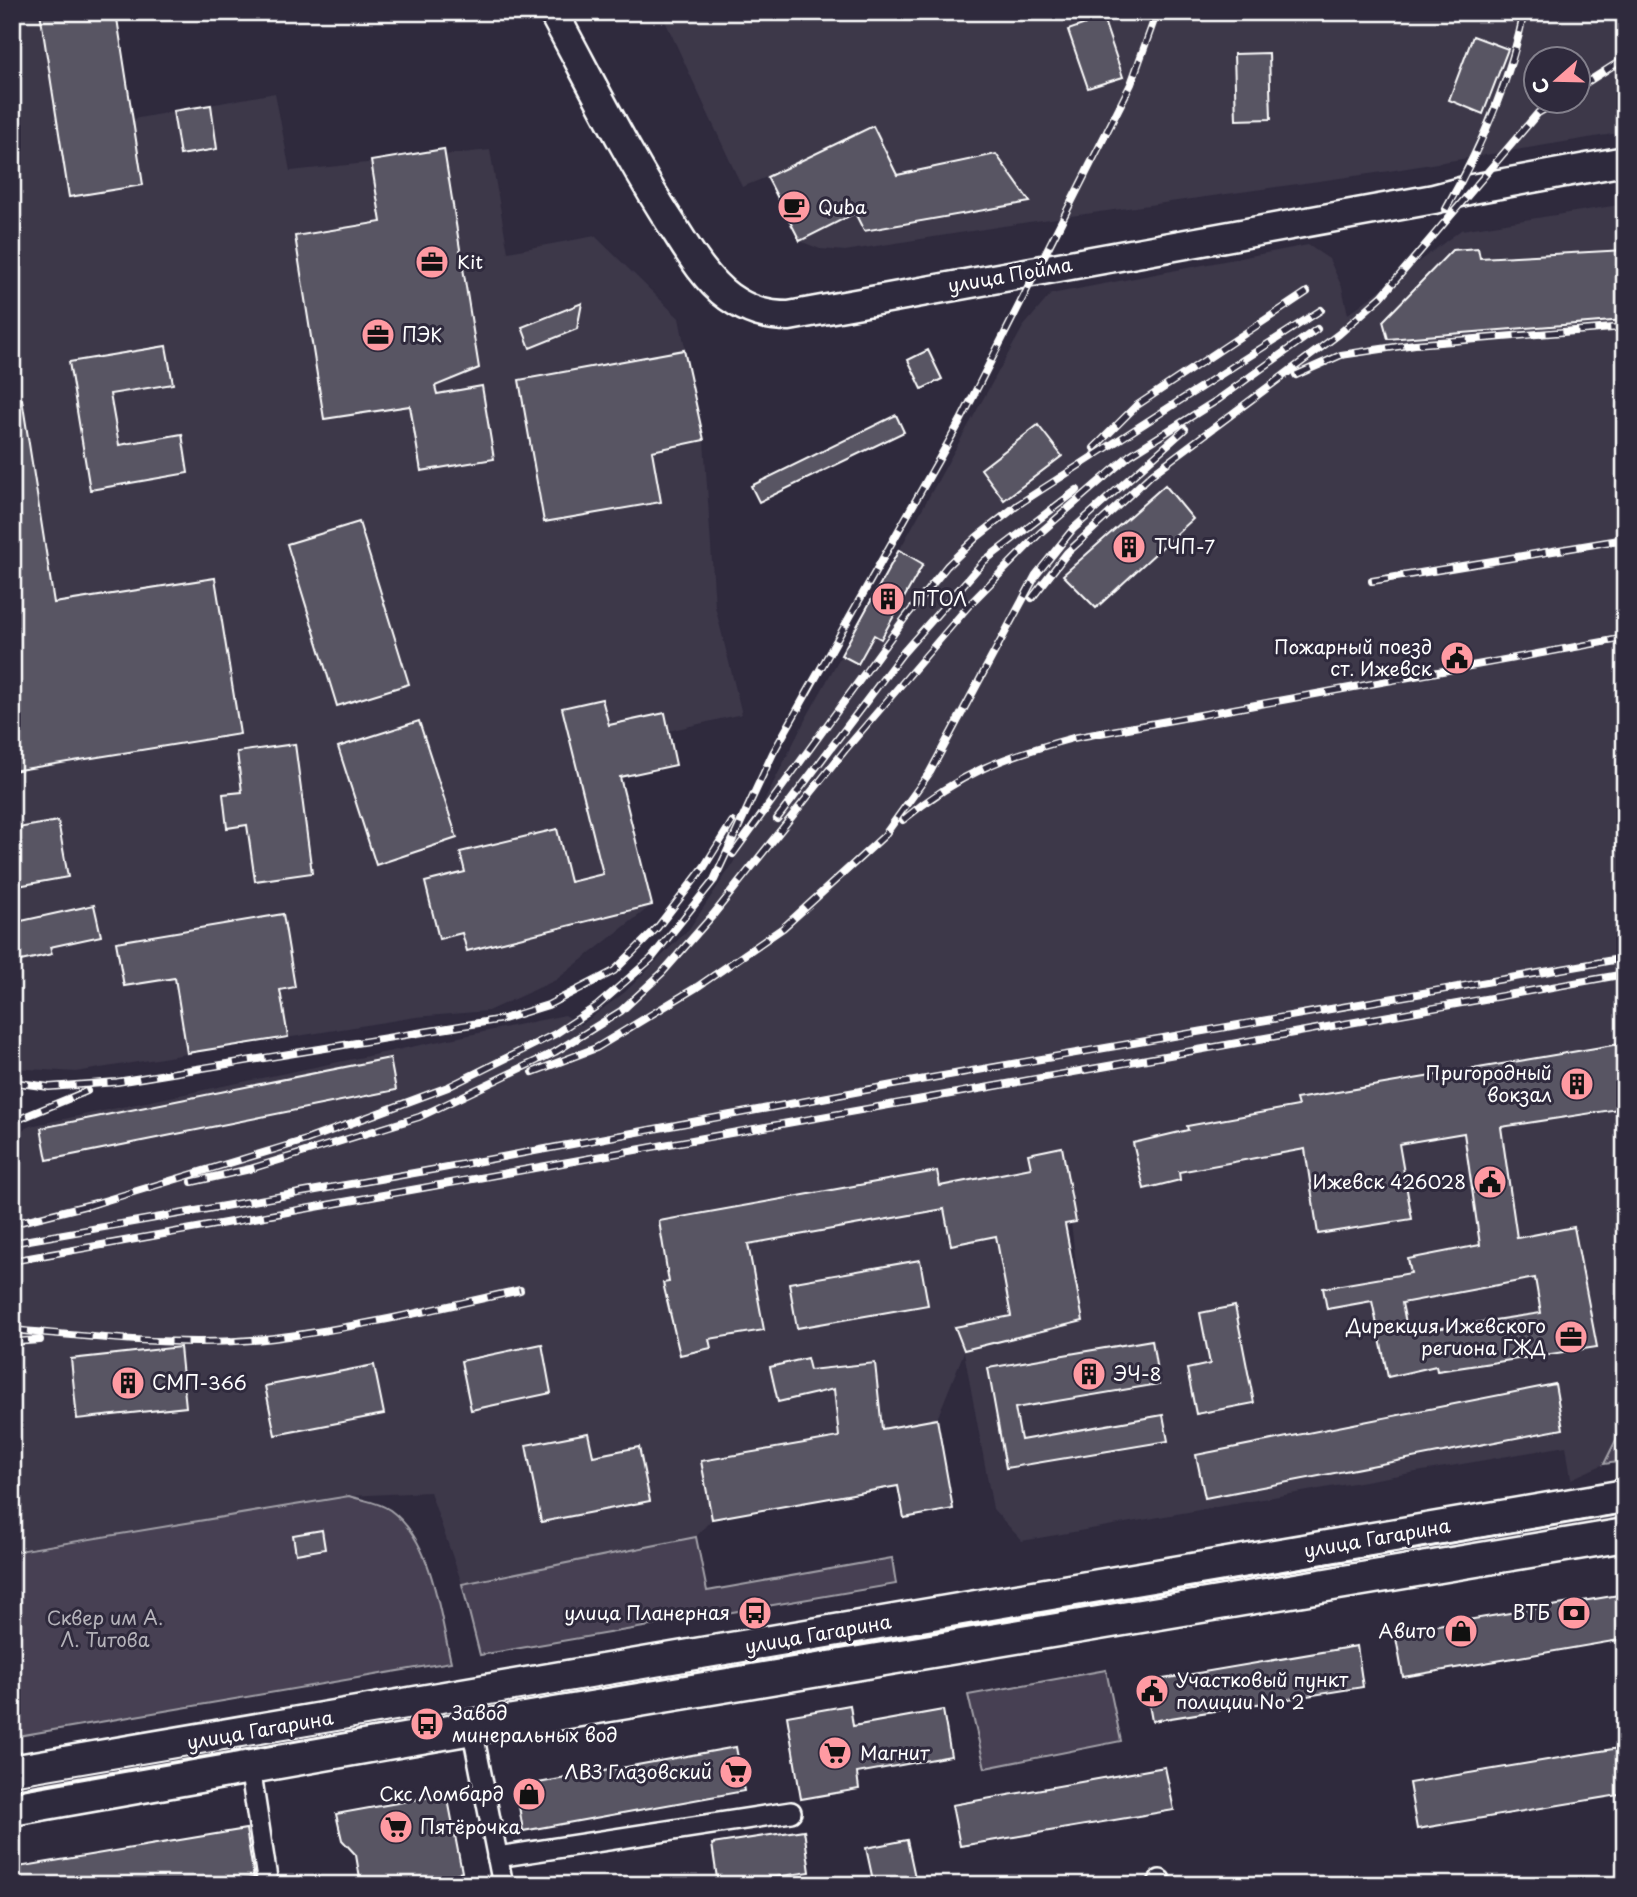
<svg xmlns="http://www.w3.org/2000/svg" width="1637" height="1897" viewBox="0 0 1637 1897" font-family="'Playpen Sans',sans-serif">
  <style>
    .built { fill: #3c3749; fill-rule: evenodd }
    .green { fill: #464152; stroke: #a2a0a8; stroke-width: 2 }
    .building { fill: #595564; stroke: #fff; stroke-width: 2; fill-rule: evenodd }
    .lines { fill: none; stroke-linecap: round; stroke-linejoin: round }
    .street-casing { stroke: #fff; stroke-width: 24 }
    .secondary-casing { stroke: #fff; stroke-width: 33 }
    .primary-casing { stroke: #fff; stroke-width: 37 }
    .street { stroke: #2f2a3d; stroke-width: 19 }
    .secondary { stroke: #2f2a3d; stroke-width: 28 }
    .primary { stroke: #2f2a3d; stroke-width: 32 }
    .tram { stroke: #fff; stroke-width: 2 }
    .rail-casing { stroke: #fff; stroke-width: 8 }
    .rail { stroke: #2f2a3d; stroke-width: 5; stroke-dasharray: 16; stroke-linecap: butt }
    .labels { text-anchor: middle; stroke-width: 6; stroke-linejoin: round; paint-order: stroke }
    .poi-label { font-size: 19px; fill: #fff; stroke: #2f2a3d; text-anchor: start }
    .street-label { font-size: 19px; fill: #fff; stroke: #2f2a3d }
    .park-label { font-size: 19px; fill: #b5b3ba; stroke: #2f2a3d }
  </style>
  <rect width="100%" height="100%" fill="#2f2a3d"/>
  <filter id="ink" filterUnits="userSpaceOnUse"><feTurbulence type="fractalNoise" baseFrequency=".0143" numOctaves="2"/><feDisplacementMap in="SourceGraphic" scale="14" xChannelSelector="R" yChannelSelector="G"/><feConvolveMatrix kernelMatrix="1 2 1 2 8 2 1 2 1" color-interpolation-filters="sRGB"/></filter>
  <g filter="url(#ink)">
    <g class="built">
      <path d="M40,12L70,197L143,185L133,119L275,93L290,171L490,150L508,252L595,236L679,318L704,440L715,606L742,714L669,731L676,765L620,777L652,905L556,980L488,1011L416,1017L76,1072L12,1068V15Z"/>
      <path d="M661,12H1625V132L1383,172L1029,222L845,251L820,249L800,241L767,177L742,187ZM1536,60H1578V102H1536Z"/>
      <path d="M1625,204V1461L1604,1464L1571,1479L1566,1446L1022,1541L993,1509L964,1352L937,1419L953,1509L904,1518L897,1486L712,1519L696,1537L462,1584L430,1492L349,1496L12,1552V1135L30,1126L565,1015L581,1025L625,992L689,929L732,865L804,722L1023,327L1051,294L1308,245L1329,259L1342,287L1348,314L1461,230ZM1071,1223L1081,1306V1307L1065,1225Z"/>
    </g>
    <g class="green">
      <path d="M1625,1422V1461L1604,1464Z"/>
      <path d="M349,1496C361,1500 379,1502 390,1510C433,1541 439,1612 451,1662L12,1737V1552Z"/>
      <path d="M696,1537L707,1591L892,1558L896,1584L480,1655L462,1584Z"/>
      <path d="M1106,1670L1121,1741L985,1768L968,1695Z"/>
    </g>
    <g class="building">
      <path d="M40,12H116L143,185L69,197Z"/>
      <path d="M1103,18L1123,77L1088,88L1068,30Z"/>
      <path d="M1473,36L1508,49L1483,114L1449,100Z"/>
      <path d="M1269,53L1271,119L1236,120L1234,54Z"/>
      <path d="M211,105L217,149L180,155L173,111Z"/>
      <path d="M873,126L897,175L996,154L1030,202L864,231L855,213L800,241L767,177Z"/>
      <path d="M444,149L479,368L435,386L437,394L482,386L494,459L421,471L410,406L324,419L295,236L381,222L371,161Z"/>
      <path d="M1478,248L1480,258L1625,250V320L1388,339L1383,321L1452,250Z"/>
      <path d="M582,303L577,329L530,348L522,327Z"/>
      <path d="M166,346L173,384L110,394L119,445L182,434L188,473L90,490L69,362Z"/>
      <path d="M684,350L704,440L652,451L661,502L544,522L519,380Z"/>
      <path d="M928,350L942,379L922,389L908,360Z"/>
      <path d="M22,399L54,603L215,578L240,734L12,771V400Z"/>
      <path d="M896,415L904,432L759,502L751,486Z"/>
      <path d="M1038,425L1062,456L1004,500L981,469Z"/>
      <path d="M1165,485L1193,519L1096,608L1063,575Z"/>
      <path d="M359,522L409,684L337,706L287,544Z"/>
      <path d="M899,550L923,564L881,639L874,635L858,664L841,655Z"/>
      <path d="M602,699L609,725L665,713L676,765L620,777L652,905L467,951L462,933L439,939L425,882L465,872L460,852L557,829L570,882L603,874L562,708Z"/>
      <path d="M419,721L457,838L376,865L338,747Z"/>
      <path d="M295,744L312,873L255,881L247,825L227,828L223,794L242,792L237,752Z"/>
      <path d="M58,821L68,877L12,887V829Z"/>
      <path d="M94,905L101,936L50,947L52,954L12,963V923Z"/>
      <path d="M283,914L295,987L280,990L288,1037L187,1053L175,978L124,986L116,942Z"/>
      <path d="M1625,1043V1108L1501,1127L1517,1238L1574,1227L1597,1347L1437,1371L1436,1366L1388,1377L1372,1301L1327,1309L1323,1288L1411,1273L1408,1259L1480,1245L1464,1133L1399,1144L1412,1219L1318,1234L1305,1149L1179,1172L1180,1180L1144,1189L1133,1143L1188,1130L1187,1126L1298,1106L1296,1099ZM1535,1278L1541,1313L1408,1333L1402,1303Z"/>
      <path d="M390,1058L396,1090L47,1160L41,1128Z"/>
      <path d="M1062,1147L1076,1222L1065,1224L1083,1321L964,1350L955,1327L1011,1316L996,1236L951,1245L944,1209L748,1244L764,1330L709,1339L711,1348L680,1355L663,1283L669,1282L659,1221L937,1171L940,1186L1031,1168L1028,1154Z"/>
      <path d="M920,1260L928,1305L797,1328L789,1283Z"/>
      <path d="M1235,1306L1254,1403L1196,1414L1187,1369L1210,1364L1200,1313Z"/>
      <path d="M1152,1340L1159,1384L1015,1408L1021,1440L1163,1415L1168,1441L1006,1468L988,1368Z"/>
      <path d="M542,1344L551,1393L471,1410L461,1361Z"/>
      <path d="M180,1347L186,1407L77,1419L71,1359Z"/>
      <path d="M807,1358L810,1370L875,1363L882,1429L937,1419L953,1509L904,1518L898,1486L712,1519L701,1461L839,1437L834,1389L778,1402L770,1367Z"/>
      <path d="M374,1365L384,1414L275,1435L265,1386Z"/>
      <path d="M1555,1384L1563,1429L1205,1498L1196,1455Z"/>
      <path d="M588,1433L593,1456L639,1447L650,1501L541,1522L526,1445Z"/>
      <path d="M322,1530L325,1549L296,1554L293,1535Z"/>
      <path d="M1625,1594V1639L1403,1677L1395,1632Z"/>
      <path d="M1357,1646L1363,1687L1152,1721L1145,1682Z"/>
      <path d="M850,1705L853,1726L943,1710L951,1756L857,1773L859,1789L801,1799L787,1716Z"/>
      <path d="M736,1747L744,1791L523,1831L516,1787Z"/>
      <path d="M1625,1747V1794L1417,1829L1409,1783Z"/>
      <path d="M1165,1767L1174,1810L960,1846L952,1805Z"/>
      <path d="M447,1794L462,1872L452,1875V1885H361L356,1855L342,1840L336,1814Z"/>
      <path d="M246,1829L254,1878L210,1885H12V1868Z"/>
      <path d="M804,1830L810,1872L718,1885L712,1844Z"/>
      <path d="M907,1840L915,1877L898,1881L899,1885H874L866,1848Z"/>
    </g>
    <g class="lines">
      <defs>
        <g id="street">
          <path d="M472,1728L503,1885"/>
          <path d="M250,1767L268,1885"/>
          <path d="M497,1857L791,1812"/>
          <path d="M1157,1885L1160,1880"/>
        </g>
        <path id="secondary" d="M553,12C593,86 630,161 676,231C691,255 707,281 729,297C749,311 766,316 789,316L1434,199L1472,189L1625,161"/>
        <g id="primary">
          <path d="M12,1772L1625,1496"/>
          <path d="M12,1809L472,1728L1625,1535"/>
        </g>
      </defs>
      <use href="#street" class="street-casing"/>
      <use href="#secondary" class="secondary-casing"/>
      <use href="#primary" class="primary-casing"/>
      <use href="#street" class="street"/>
      <use href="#secondary" class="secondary"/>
      <use href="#primary" class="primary"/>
      <path class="tram" d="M12,1786L1625,1513"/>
      <defs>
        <g id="rail">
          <path d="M1578,88L1625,58"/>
          <path d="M1446,209C1481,147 1510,82 1524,12"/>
          <path d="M1296,375L1341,355L1415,344L1625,327"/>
          <path d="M1094,448L1136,406L1307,292"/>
          <path d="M1372,581L1625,539"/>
          <path d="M1032,598L1067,553L1152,474L1339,334L1382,296L1538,113L1557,102"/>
          <path d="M777,819L902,654L984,561L1077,490"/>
          <path d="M903,820C960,773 1002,757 1073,738L1625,638"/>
          <path d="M733,854L905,618L947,566L977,537L1019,504L1321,310"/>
          <path d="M533,1072L596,1048L697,987L783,928L884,836L930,772L1036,575L1073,529L1185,429"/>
          <path d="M12,1082L49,1087L117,1082L503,1019L548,1005L614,971L657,928L704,867L732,822"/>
          <path d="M12,1122L87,1091"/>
          <path d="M192,1182L250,1169L419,1117L555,1052L621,1011L662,973L713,915L845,750L971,603L1040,533L1130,455L1219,399L1317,329"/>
          <path d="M87,1206L306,1140L448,1087L555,1034L597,1006L651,959L714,880L773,753L961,420L1131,84L1157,12"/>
          <path d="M12,1224L96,1203"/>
          <path d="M12,1243L437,1169L920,1080L1625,958"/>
          <path d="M12,1261L1625,974"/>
          <path d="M12,1330C98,1337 187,1348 274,1338C357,1328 439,1308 520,1290"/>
          <path d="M12,1342L40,1340"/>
        </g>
      </defs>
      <use href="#rail" class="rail-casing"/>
      <use href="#rail" class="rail"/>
    </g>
  </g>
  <defs>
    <symbol id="cafe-disc" viewBox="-11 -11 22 22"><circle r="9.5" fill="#ff9aa2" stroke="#2f2a3d"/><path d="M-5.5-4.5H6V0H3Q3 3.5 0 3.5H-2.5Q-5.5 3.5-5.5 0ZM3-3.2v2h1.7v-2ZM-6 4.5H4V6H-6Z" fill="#111"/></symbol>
    <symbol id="office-disc" viewBox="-11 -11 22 22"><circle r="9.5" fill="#ff9aa2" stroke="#2f2a3d"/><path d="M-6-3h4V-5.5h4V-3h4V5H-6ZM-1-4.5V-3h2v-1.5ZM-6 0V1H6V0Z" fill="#111"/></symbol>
    <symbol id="building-disc" viewBox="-11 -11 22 22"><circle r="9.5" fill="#ff9aa2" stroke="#2f2a3d"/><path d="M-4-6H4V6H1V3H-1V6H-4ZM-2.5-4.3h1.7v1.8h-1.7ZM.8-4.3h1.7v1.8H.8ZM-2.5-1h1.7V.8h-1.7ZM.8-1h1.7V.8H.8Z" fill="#111"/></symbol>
    <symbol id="civic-disc" viewBox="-11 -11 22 22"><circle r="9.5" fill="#ff9aa2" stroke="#2f2a3d"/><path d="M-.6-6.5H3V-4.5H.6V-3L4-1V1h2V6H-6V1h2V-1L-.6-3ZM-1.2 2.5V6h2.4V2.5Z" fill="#111"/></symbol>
    <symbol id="bus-disc" viewBox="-11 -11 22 22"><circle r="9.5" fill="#ff9aa2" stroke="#2f2a3d"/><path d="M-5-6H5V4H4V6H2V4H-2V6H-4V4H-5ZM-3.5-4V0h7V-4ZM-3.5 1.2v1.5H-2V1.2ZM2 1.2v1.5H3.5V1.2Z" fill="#111"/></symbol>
    <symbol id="bank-disc" viewBox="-11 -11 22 22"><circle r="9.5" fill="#ff9aa2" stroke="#2f2a3d"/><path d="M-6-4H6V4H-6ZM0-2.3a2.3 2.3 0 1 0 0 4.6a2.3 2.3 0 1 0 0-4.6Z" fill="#111"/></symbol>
    <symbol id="shop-disc" viewBox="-11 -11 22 22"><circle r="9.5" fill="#ff9aa2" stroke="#2f2a3d"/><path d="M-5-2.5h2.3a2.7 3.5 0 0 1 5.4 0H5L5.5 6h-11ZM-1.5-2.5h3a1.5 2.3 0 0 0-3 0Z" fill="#111"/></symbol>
    <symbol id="supermarket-disc" viewBox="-11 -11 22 22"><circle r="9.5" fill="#ff9aa2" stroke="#2f2a3d"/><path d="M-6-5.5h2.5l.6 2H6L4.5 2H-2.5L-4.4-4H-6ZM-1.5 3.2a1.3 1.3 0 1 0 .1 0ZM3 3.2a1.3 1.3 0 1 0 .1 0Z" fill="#111"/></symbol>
  </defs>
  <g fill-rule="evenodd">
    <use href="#cafe-disc" x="775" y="188" width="38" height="38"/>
    <use href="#office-disc" x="413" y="243" width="38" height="38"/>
    <use href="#office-disc" x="359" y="316" width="38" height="38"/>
    <use href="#building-disc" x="1110" y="528" width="38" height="38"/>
    <use href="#building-disc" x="869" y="580" width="38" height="38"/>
    <use href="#civic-disc" x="1438" y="639" width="38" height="38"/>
    <use href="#building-disc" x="1558" y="1065" width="38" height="38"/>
    <use href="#civic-disc" x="1471" y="1163" width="38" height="38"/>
    <use href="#office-disc" x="1552" y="1318" width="38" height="38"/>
    <use href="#building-disc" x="1070" y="1355" width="38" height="38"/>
    <use href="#building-disc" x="109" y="1364" width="38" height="38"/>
    <use href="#bus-disc" x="736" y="1594" width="38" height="38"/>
    <use href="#bank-disc" x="1555" y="1594" width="38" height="38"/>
    <use href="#shop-disc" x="1442" y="1612" width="38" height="38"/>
    <use href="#civic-disc" x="1133" y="1672" width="38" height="38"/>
    <use href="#bus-disc" x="408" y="1705" width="38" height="38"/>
    <use href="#supermarket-disc" x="816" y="1734" width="38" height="38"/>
    <use href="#supermarket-disc" x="717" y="1753" width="38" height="38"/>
    <use href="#shop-disc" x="510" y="1775" width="38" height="38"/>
    <use href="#supermarket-disc" x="377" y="1808" width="38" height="38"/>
  </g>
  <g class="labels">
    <g class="poi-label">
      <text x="818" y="214">Quba</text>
      <text x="457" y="269">Kit</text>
      <text x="402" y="342">ПЭК</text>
      <text x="1154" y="554">ТЧП-7</text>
      <text x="912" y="606">ПТОЛ</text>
      <text x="1432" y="654" text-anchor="end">Пожарный поезд<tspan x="1432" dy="22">ст. Ижевск</tspan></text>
      <text x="1552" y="1080" text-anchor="end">Пригородный<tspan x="1552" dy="22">вокзал</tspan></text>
      <text x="1466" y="1189" text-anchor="end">Ижевск 426028</text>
      <text x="1546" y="1333" text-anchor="end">Дирекция Ижевского<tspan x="1546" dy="22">региона ГЖД</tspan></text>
      <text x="1114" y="1381">ЭЧ-8</text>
      <text x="152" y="1390">СМП-366</text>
      <text x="730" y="1620" text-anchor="end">улица Планерная</text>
      <text x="1550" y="1620" text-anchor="end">ВТБ</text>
      <text x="1436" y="1638" text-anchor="end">Авито</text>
      <text x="1176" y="1687">Участковый пункт<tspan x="1176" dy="22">полиции No 2</tspan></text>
      <text x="452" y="1720">Завод<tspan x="452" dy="22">минеральных вод</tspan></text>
      <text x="860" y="1760">Магнит</text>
      <text x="712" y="1779" text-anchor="end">ЛВЗ Глазовский</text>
      <text x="504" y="1801" text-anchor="end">Скс Ломбард</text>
      <text x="420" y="1834">Пятёрочка</text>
    </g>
    <g class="street-label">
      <text transform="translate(1010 275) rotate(-10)" y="7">улица Пойма</text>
      <text transform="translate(1377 1538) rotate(-10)" y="7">улица Гагарина</text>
      <text transform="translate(818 1634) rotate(-10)" y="7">улица Гагарина</text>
      <text transform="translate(260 1730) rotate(-10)" y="7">улица Гагарина</text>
    </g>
    <g class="park-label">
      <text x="105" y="1625">Сквер им А.<tspan x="105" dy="22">Л. Титова</tspan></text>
    </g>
  </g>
  <rect width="1637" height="1897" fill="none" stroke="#2f2a3d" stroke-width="42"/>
  <rect x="21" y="21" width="1595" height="1855" fill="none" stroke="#fff" stroke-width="2.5" filter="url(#ink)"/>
  <g transform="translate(1557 80) rotate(250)"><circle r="33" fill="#2f2a3d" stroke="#827f8b" stroke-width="2"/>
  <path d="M0-5L12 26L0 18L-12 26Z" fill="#ff9aa2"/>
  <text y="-10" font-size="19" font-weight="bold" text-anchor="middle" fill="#ffffff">С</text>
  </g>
</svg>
